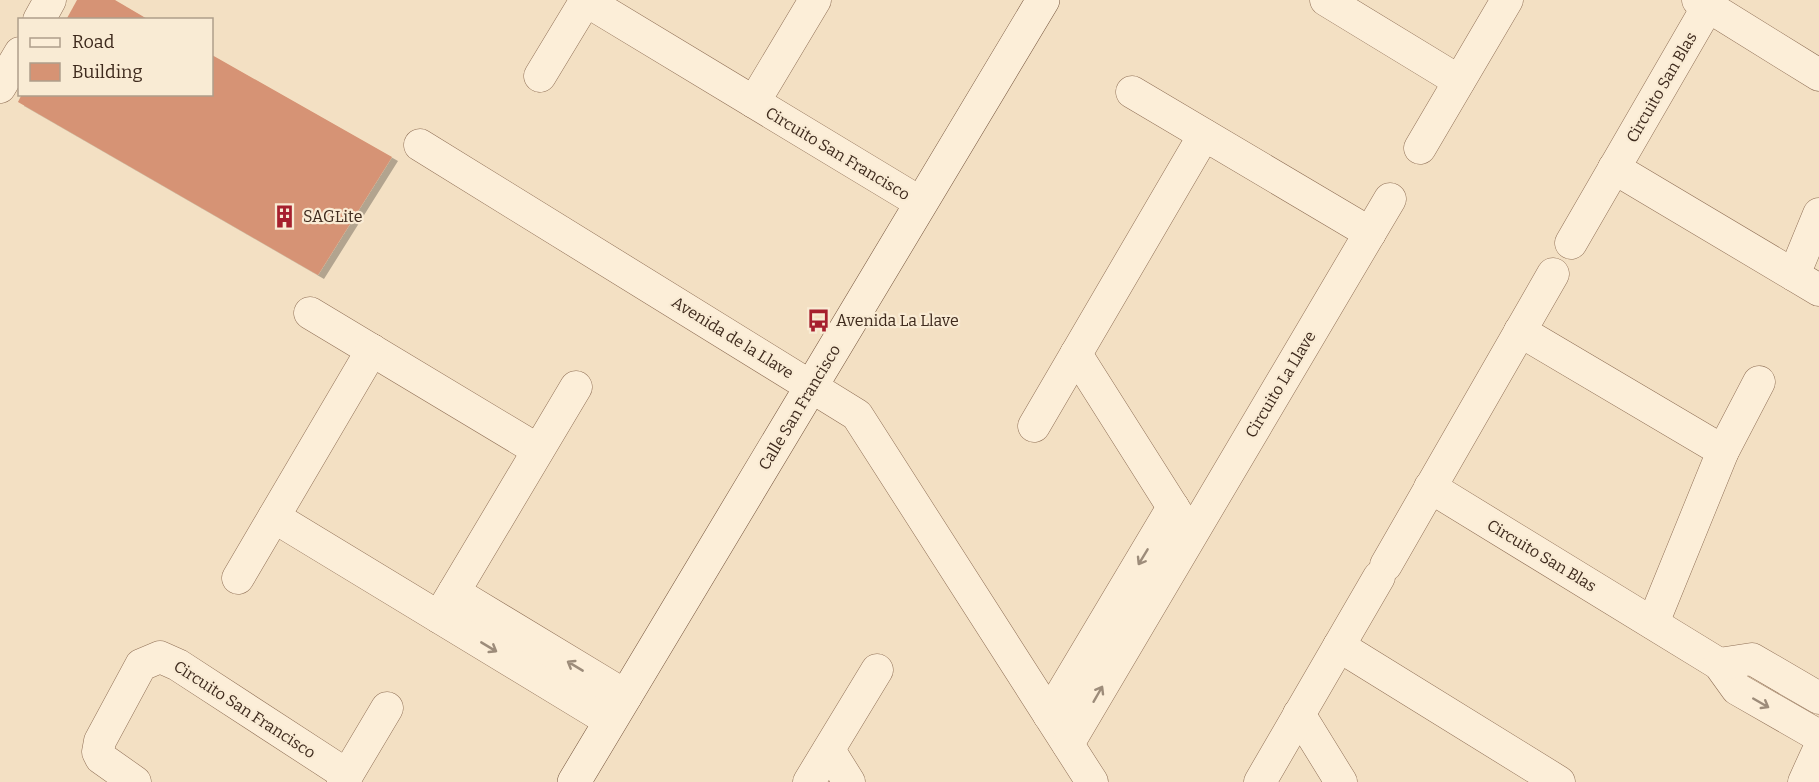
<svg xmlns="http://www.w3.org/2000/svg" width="1819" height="782" viewBox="0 0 1819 782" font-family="Bitter,serif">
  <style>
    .building { fill: #d69374; filter: url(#shadow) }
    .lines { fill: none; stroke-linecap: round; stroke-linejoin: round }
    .street-casing { stroke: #907057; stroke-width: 33 }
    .secondary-casing { stroke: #72513a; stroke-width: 34 }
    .street { stroke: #fceed8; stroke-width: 32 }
    .secondary { stroke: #fceed8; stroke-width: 33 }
    .oneway { stroke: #9d8c7a }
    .labels { text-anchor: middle; stroke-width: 4.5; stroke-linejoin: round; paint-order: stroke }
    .street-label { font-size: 16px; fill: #3e2a1d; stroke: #f9ebd4 }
    .poi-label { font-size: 16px; fill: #3e2a1d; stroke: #f9ebd4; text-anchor: start }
  </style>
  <defs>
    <filter id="shadow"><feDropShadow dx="6" dy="4" stdDeviation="0" flood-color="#0004"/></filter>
  </defs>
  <rect width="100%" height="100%" fill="#f3e0c3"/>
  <g class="building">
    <path d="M77,0H115L149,20H66Z"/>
    <path d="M212,55L392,157L318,275L18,102L22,94H212Z"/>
  </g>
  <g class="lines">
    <defs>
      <g id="street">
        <path d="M585,0L921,203"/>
        <path d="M1326,0L1459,81"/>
        <path d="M1698,0L1819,75"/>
        <path d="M39,20L50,0"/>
        <path d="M540,76L586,0"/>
        <path d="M0,87L20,53"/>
        <path d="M1132,92L1370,233"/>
        <path d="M754,102L815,0"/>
        <path d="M420,145L857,415L1092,782"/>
        <path d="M1420,148L1507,0"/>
        <path d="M1614,168L1819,290"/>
        <path d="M1571,243L1708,6"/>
        <path d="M1794,275L1819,214"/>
        <path d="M310,313L538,450"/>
        <path d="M1520,331L1723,451"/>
        <path d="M1076,354L1183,523"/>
        <path d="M1034,426L1204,135"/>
        <path d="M1430,487L1719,664L1737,689L1819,736"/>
        <path d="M274,517L610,721"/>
        <path d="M1386,565L1553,274"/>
        <path d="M238,578L372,350"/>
        <path d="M454,592L626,696"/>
        <path d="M439,617L576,387"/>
        <path d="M1653,623L1723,451L1759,382"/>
        <path d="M1339,646L1559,782"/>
        <path d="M1719,664L1752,659L1819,698"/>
        <path d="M1299,714L1341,782"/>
        <path d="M1049,715L1173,507"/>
        <path d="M1068,744L1390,199"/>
        <path d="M829,750L849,782"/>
        <path d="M135,782L101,758L98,752L100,741L141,665L160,657L178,665L347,775"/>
        <path d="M343,782L387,708"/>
        <path d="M809,782L877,670"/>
        <path d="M1260,782L1379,577"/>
        <path d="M1804,782L1819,749"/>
      </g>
      <path id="secondary" d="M574,782L1043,0"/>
    </defs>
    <use href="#street" class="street-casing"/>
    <use href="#secondary" class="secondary-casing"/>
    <use href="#street" class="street"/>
    <use href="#secondary" class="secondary"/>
  </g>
  <defs><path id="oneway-shaft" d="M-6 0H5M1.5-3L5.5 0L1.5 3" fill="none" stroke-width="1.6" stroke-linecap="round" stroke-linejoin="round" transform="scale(1.5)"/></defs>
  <g class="oneway">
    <use href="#oneway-shaft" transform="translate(1143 557) rotate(121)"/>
    <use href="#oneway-shaft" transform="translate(489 647) rotate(31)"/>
    <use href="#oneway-shaft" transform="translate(575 666) rotate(-149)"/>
    <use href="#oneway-shaft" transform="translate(1098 694) rotate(-60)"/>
    <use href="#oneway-shaft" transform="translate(1761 703) rotate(30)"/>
  </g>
  <defs>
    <symbol id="building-bare" viewBox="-9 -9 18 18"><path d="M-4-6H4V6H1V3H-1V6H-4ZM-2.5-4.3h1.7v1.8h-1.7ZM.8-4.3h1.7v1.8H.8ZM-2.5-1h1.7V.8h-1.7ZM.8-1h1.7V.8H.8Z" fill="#a6202e" stroke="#f9ebd4" stroke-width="2.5" paint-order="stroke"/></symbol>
    <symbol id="bus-bare" viewBox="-9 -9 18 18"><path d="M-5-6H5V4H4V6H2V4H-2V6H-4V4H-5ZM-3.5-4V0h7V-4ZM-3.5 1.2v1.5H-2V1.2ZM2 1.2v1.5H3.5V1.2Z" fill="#a6202e" stroke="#f9ebd4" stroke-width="2.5" paint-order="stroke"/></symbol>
  </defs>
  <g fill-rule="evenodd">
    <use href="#building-bare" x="268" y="200" width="33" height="33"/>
    <use href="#bus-bare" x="802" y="304" width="33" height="33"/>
  </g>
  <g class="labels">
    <g class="street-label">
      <text transform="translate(1661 87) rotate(-60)" y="6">Circuito San Blas</text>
      <text transform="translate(838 153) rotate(31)" y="6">Circuito San Francisco</text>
      <text transform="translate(733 337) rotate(32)" y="6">Avenida de la Llave</text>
      <text transform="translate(1280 384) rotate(-59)" y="6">Circuito La Llave</text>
      <text transform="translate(799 407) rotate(-59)" y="6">Calle San Francisco</text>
      <text transform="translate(1542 555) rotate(31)" y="6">Circuito San Blas</text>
      <text transform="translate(245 709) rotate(33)" y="6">Circuito San Francisco</text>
    </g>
    <g class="poi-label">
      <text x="303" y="222">SAGLite</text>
      <text x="836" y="326">Avenida La Llave</text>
    </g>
  </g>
  <rect x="18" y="18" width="195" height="78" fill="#f9ebd4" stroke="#ae9e8b" stroke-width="1.5"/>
  <rect x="30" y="38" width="30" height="9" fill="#fceed8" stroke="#ae9e8b" stroke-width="1.5"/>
  <text x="72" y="48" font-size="18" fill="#3e2a1d">Road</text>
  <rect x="30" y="63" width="30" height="18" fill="#d69374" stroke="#ae9e8b" stroke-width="1.5"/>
  <text x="72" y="78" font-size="18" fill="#3e2a1d">Building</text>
</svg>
